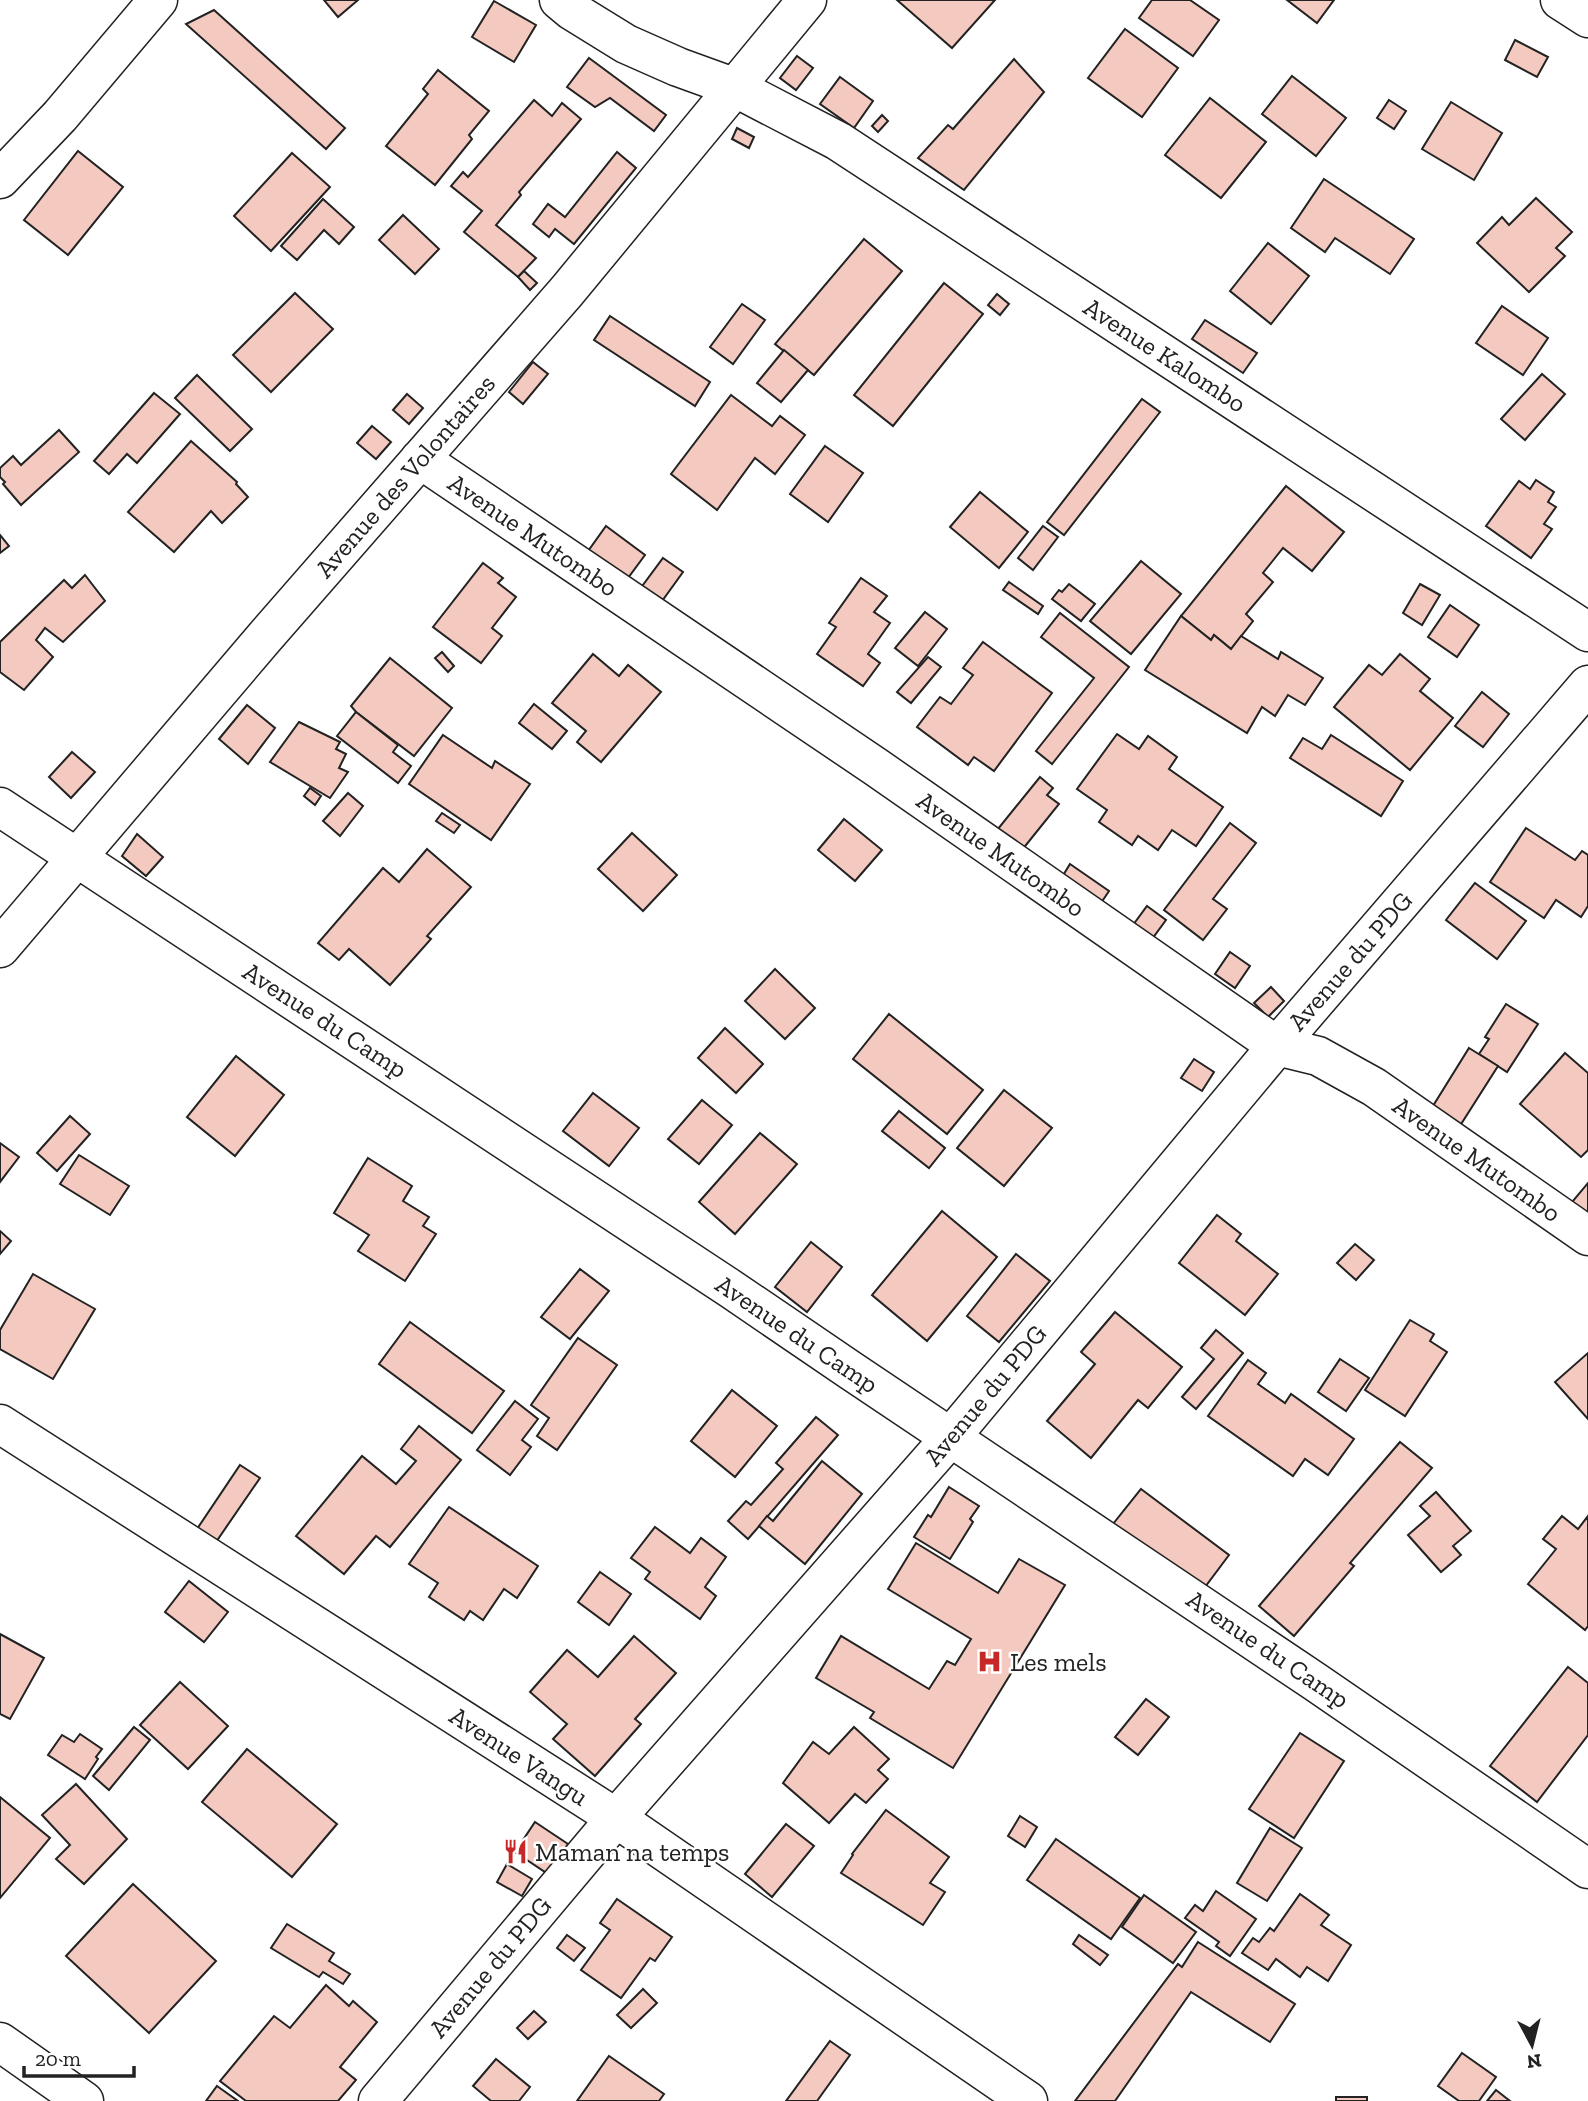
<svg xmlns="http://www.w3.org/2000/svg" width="1588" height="2101" viewBox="0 0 1588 2101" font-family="'Zilla Slab',serif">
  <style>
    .building { fill: #f3c9c0; stroke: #222; stroke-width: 2 }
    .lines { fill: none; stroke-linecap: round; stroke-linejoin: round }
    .minor-casing { stroke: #222; stroke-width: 41 }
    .minor { stroke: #fff; stroke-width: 38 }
    .labels { text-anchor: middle; stroke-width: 5; stroke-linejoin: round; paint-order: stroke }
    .street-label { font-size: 26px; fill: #222; stroke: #fff }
    .poi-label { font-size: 26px; fill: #222; stroke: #fff; text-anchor: start }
  </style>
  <rect width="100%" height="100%" fill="#fff"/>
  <g class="building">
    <path d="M324,0H358L338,17Z"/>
    <path d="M897,0H995L952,48Z"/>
    <path d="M1152,0H1190L1219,20L1193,56L1139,18Z"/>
    <path d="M1287,0H1334L1317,23Z"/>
    <path d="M494,1L536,25L514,62L472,37Z"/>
    <path d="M214,10L345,128L326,149L186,24Z"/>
    <path d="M1125,29L1178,68L1142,117L1088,78Z"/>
    <path d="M1515,40L1548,57L1537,77L1505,60Z"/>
    <path d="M797,56L813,68L796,90L780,78Z"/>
    <path d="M589,58L666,115L654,131L610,98L595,107L567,87Z"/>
    <path d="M1014,59L1044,92L964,190L918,158L948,125L953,129Z"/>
    <path d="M438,70L489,111L469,135L472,139L435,185L386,146L428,94L423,89Z"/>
    <path d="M1292,76L1346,118L1316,156L1262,114Z"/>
    <path d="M840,77L873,101L854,128L820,104Z"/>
    <path d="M1210,98L1266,142L1221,198L1165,155Z"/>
    <path d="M534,100L552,116L562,103L581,119L519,192L521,195L496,225L536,258L518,277L464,232L482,211L451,186L463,172L468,177Z"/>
    <path d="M1389,100L1406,111L1394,129L1377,118Z"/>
    <path d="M1451,102L1502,133L1474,180L1422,149Z"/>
    <path d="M882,115L888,121L878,132L872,126Z"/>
    <path d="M737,128L754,137L749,148L732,139Z"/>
    <path d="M78,151L123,187L68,255L24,220Z"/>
    <path d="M617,152L636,168L574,244L555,229L549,237L533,224L548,204L565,217Z"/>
    <path d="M292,153L330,187L271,251L234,216Z"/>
    <path d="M1324,179L1414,239L1390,274L1335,238L1325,252L1291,228Z"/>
    <path d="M1536,198L1572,232L1556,248L1565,256L1529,292L1477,243L1502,217L1509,225Z"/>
    <path d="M323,199L354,227L339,244L324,230L297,260L281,246Z"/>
    <path d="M403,215L439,249L415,274L379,240Z"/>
    <path d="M864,239L902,271L814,375L775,344Z"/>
    <path d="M1268,243L1309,276L1271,324L1230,291Z"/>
    <path d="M524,271L537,283L530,290L518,277Z"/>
    <path d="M944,283L983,314L893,426L854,395Z"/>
    <path d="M295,293L333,329L271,392L233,355Z"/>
    <path d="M997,294L1009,304L1000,315L988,305Z"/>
    <path d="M742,304L765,320L733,364L710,347Z"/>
    <path d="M1502,306L1548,338L1523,375L1476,343Z"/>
    <path d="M610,316L710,382L695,406L594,340Z"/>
    <path d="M1205,320L1257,353L1243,373L1192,339Z"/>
    <path d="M784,350L808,370L781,402L757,383Z"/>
    <path d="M533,362L548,374L523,404L509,392Z"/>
    <path d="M1542,374L1565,394L1525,440L1501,419Z"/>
    <path d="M197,375L252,429L230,451L175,398Z"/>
    <path d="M154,393L180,414L137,463L127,454L109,474L94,461Z"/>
    <path d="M407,394L423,408L409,424L393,410Z"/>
    <path d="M731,395L772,426L780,416L805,435L775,474L755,458L717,510L671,474Z"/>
    <path d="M1142,399L1160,412L1064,535L1047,522Z"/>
    <path d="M372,426L391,442L376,459L357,443Z"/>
    <path d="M59,430L79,452L21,505L3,484L5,482L0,477V468L13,456L21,465Z"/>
    <path d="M191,441L237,482L236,484L248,497L222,523L211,511L174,552L128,512Z"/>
    <path d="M825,446L863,473L828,522L790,494Z"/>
    <path d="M1536,480L1554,492L1548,502L1556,507L1544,524L1552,529L1531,558L1486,526L1519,481L1530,489Z"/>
    <path d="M1286,486L1344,532L1312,571L1283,548L1263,573L1273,582L1246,614L1253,621L1231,649L1214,635L1211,640L1181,616Z"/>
    <path d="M980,492L1028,532L999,568L950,527Z"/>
    <path d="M606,526L645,555L625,582L586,554Z"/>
    <path d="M1043,526L1058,537L1033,570L1018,558Z"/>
    <path d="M0,535L9,546L0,553Z"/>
    <path d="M663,558L683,572L657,608L637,593Z"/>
    <path d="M1141,561L1181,594L1131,654L1090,621Z"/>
    <path d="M483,563L503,578L498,583L516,597L492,628L502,636L481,663L433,627Z"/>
    <path d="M85,575L105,601L63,642L45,628L36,640L53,657L24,690L0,672V642L64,580L72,588Z"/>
    <path d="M861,578L887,596L874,612L890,623L868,654L880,663L863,686L817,654L836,627L829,623Z"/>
    <path d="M1009,582L1043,606L1038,614L1003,590Z"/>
    <path d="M1069,584L1095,604L1081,621L1052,599L1059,590L1062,592Z"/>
    <path d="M1420,584L1440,595L1422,625L1403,613Z"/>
    <path d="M1450,605L1479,625L1457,657L1428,637Z"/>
    <path d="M925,612L947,629L918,666L895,648Z"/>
    <path d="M1060,613L1129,667L1052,764L1036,751L1094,678L1041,637Z"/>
    <path d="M1181,616L1211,640L1214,635L1231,649L1241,636L1278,659L1281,652L1323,678L1305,705L1288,695L1275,716L1262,707L1247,733L1145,670Z"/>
    <path d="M983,642L1052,693L994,771L974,757L968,765L917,727L940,697L951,704L973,675L963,668Z"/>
    <path d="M442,652L454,666L448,672L435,658Z"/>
    <path d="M593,654L619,676L628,665L661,692L601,762L577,742L586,731L552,703Z"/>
    <path d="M1400,654L1430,679L1420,691L1453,718L1410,770L1334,707L1369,665L1382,675Z"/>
    <path d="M928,657L941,667L911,703L897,692Z"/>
    <path d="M390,658L452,708L414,756L356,712L351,706Z"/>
    <path d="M1482,692L1509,714L1483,747L1455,726Z"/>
    <path d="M534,704L567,731L552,749L519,723Z"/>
    <path d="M247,705L275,728L248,764L219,739Z"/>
    <path d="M356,712L398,745L393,752L411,766L398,783L337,736Z"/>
    <path d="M299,722L340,742L336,749L346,754L339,768L348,772L330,798L270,762Z"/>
    <path d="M1117,734L1139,749L1148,736L1177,757L1169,769L1223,807L1196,846L1172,830L1158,850L1138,836L1132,845L1099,822L1107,810L1077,789Z"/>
    <path d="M443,735L492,768L495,761L530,784L491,840L409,784Z"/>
    <path d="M1331,735L1403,781L1381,816L1290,758L1303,738L1322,749Z"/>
    <path d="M72,752L95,772L71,798L49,777Z"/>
    <path d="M1040,777L1053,788L1047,795L1059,804L1022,850L989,840Z"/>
    <path d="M310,788L321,796L315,805L304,796Z"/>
    <path d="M348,793L363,806L340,836L323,821Z"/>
    <path d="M442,813L460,825L454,833L436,821Z"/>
    <path d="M844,819L882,850L855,881L818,850Z"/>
    <path d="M1230,823L1256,843L1213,899L1227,909L1203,940L1164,910Z"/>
    <path d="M1526,828L1575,860L1582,851L1588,855V906L1581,917L1556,900L1544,918L1490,882Z"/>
    <path d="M632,833L677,875L643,911L598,869Z"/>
    <path d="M137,834L163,857L146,876L122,856Z"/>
    <path d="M427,849L471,887L427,936L431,939L390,985L349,949L339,960L318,943L383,868L399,882Z"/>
    <path d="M1070,864L1109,891L1095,912L1056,887Z"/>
    <path d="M1475,883L1526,921L1497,959L1446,920Z"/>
    <path d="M1147,906L1166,920L1152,939L1133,925Z"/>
    <path d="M1230,952L1250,966L1235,988L1215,974Z"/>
    <path d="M775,969L815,1008L785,1039L745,1001Z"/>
    <path d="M1271,987L1284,1001L1268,1017L1254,1003Z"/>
    <path d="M1506,1004L1538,1024L1507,1072L1479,1054L1489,1039L1485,1037Z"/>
    <path d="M889,1014L983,1090L947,1134L853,1059Z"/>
    <path d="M725,1028L763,1064L736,1093L698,1058Z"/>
    <path d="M1469,1048L1498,1066L1456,1132L1428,1114Z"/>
    <path d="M1565,1053L1588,1073V1150L1581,1157L1520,1104Z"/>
    <path d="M236,1056L284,1095L235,1156L187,1117Z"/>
    <path d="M1194,1059L1214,1072L1202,1091L1181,1078Z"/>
    <path d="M1004,1090L1052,1128L1004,1186L957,1148Z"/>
    <path d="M593,1093L639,1128L609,1166L563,1131Z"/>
    <path d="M702,1100L732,1125L699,1164L668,1139Z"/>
    <path d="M899,1111L945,1148L929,1168L882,1131Z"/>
    <path d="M70,1116L90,1134L57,1171L37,1153Z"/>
    <path d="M760,1133L797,1164L735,1234L699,1202Z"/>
    <path d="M0,1143L19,1157L0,1182Z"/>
    <path d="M79,1155L129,1186L110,1215L60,1184Z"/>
    <path d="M368,1158L412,1186L403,1201L429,1217L423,1226L436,1234L405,1281L358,1251L369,1235L334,1213Z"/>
    <path d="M1588,1183V1215L1572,1202Z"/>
    <path d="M942,1211L997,1257L927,1341L872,1295Z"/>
    <path d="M1217,1215L1241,1234L1236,1241L1278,1274L1245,1315L1179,1263Z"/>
    <path d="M0,1231L11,1241L0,1254Z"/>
    <path d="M811,1242L842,1267L807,1312L775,1287Z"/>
    <path d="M1355,1244L1374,1260L1356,1280L1337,1263Z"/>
    <path d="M1016,1254L1050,1281L999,1342L967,1316Z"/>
    <path d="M580,1269L609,1291L570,1339L541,1317Z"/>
    <path d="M33,1274L95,1309L53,1379L0,1349V1330Z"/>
    <path d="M1115,1312L1182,1367L1148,1408L1138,1400L1091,1458L1047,1421L1095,1364L1081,1352Z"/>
    <path d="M1410,1320L1434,1334L1430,1341L1447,1352L1405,1416L1365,1390Z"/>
    <path d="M410,1322L504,1391L472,1433L379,1364Z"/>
    <path d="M1216,1330L1243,1353L1196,1409L1182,1397L1214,1359L1201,1348Z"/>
    <path d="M578,1338L617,1365L557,1450L537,1436L549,1418L531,1405Z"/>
    <path d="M1588,1353V1419L1555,1382Z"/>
    <path d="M1340,1359L1369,1378L1346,1411L1318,1392Z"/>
    <path d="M1248,1360L1266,1373L1258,1384L1285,1403L1291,1394L1354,1439L1328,1475L1305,1459L1293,1476L1208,1416Z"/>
    <path d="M732,1390L777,1426L735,1477L691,1441Z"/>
    <path d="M515,1401L538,1419L522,1440L531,1447L510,1475L477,1450Z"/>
    <path d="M816,1417L838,1435L748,1539L728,1521L746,1501L751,1505L783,1469L776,1463Z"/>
    <path d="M419,1426L461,1460L390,1547L376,1536L344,1574L296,1536L362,1456L396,1484L416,1461L401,1449Z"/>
    <path d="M1400,1442L1432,1468L1350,1563L1354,1566L1294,1636L1259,1606Z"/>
    <path d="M822,1461L862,1494L805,1564L759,1526L767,1516L773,1521Z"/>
    <path d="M240,1465L260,1478L216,1542L197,1529Z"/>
    <path d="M949,1487L979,1506L970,1519L973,1522L950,1559L914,1537L928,1515L931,1517Z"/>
    <path d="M1141,1489L1229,1555L1202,1591L1113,1524Z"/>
    <path d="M1436,1492L1471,1531L1453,1546L1461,1555L1441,1572L1408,1535L1430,1516L1420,1506Z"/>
    <path d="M449,1507L538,1566L517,1598L504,1589L483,1620L470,1611L464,1620L429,1597L438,1583L409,1564Z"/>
    <path d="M1562,1516L1578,1529L1588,1516V1626L1585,1630L1528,1584L1556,1549L1543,1539Z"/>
    <path d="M655,1527L690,1553L701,1538L726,1557L705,1587L716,1596L700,1619L645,1579L650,1572L631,1558Z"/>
    <path d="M916,1543L998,1593L1019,1559L1065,1585L953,1768L870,1718L874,1712L816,1678L841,1636L929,1689L947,1661L955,1665L971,1639L888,1589Z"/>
    <path d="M600,1572L631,1594L609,1625L578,1602Z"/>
    <path d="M189,1581L228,1612L204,1642L165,1612Z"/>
    <path d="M0,1634L44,1658L10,1719L0,1714Z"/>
    <path d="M634,1636L676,1673L635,1719L641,1724L595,1776L553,1739L567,1724L530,1692L567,1650L598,1677Z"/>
    <path d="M1568,1667L1588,1683V1735L1537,1802L1490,1766Z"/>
    <path d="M180,1682L228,1726L188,1769L140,1725Z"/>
    <path d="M1146,1699L1169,1717L1138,1755L1115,1737Z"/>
    <path d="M134,1727L150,1740L109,1790L93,1776Z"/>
    <path d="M854,1727L889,1759L878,1770L888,1779L866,1803L855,1794L829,1823L783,1783L813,1742L829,1754Z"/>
    <path d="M1300,1733L1344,1761L1294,1838L1249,1809Z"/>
    <path d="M80,1734L102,1749L96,1757L98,1759L85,1779L48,1755L62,1735L74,1742Z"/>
    <path d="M247,1749L337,1824L292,1877L202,1802Z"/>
    <path d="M76,1784L127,1839L84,1884L56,1859L70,1845L42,1815Z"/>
    <path d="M0,1797L50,1838L0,1898Z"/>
    <path d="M886,1810L949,1857L930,1883L945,1892L923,1925L841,1873L853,1855L852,1854Z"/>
    <path d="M1020,1816L1037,1827L1025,1847L1008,1836Z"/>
    <path d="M535,1822L568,1844L548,1874L515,1852Z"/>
    <path d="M786,1824L814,1846L772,1897L745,1874Z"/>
    <path d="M1270,1828L1302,1848L1267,1901L1237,1883Z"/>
    <path d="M1056,1839L1140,1898L1111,1939L1027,1880Z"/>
    <path d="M507,1864L532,1879L522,1896L497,1882Z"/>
    <path d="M133,1884L216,1961L149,2033L66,1956Z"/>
    <path d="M1216,1891L1256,1919L1230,1956L1216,1946L1219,1942L1185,1918L1195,1905L1203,1911Z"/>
    <path d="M1300,1894L1329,1915L1321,1925L1351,1945L1328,1981L1307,1967L1300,1977L1276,1959L1268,1970L1242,1953L1253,1938L1259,1942L1270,1928L1274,1931Z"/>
    <path d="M1144,1895L1196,1932L1173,1963L1122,1927Z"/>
    <path d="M617,1899L672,1937L655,1961L650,1958L621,1998L581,1970L610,1930L600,1923Z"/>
    <path d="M287,1924L334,1953L329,1961L350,1974L343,1984L323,1972L319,1977L271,1948Z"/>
    <path d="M567,1935L585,1948L574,1961L557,1948Z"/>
    <path d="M1079,1935L1108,1955L1100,1965L1073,1944Z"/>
    <path d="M1198,1942L1295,2004L1270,2042L1191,1992L1115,2101H1075L1178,1964L1182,1967Z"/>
    <path d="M326,1985L349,2006L353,2001L377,2022L340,2067L356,2080L338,2101H246L220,2081L274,2016L290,2028Z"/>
    <path d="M643,1989L657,2003L631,2028L617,2015Z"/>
    <path d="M534,2011L546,2022L528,2039L517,2028Z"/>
    <path d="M830,2041L850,2055L817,2101H786Z"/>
    <path d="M1462,2053L1496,2077L1479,2101H1459L1438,2086Z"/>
    <path d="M609,2056L664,2094L659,2101H577Z"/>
    <path d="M496,2059L530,2087L519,2101H491L473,2086Z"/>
    <path d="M217,2086L238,2101H206Z"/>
    <path d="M1496,2090L1510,2101H1487Z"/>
    <rect x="1336" y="2097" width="31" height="4"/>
  </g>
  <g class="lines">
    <defs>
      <g id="minor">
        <path d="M559,0L571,10L626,44L678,67L736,88L838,141L1588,632"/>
        <path d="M1560,0L1588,18"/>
        <path d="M0,179L60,116L158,0"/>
        <path d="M420,459L876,767L1277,1046L1318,1056L1374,1087L1588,1236"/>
        <path d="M0,807L731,1289L850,1370L1314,1681L1588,1869"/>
        <path d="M0,948L264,638L567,291L807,0"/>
        <path d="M0,1424L616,1818L1028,2101"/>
        <path d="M0,2042L84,2101"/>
        <path d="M378,2101L616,1818L950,1438L1277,1046L1588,685"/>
      </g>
    </defs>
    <use href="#minor" class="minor-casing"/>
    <use href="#minor" class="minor"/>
  </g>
  <defs>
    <symbol id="hospital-bare" viewBox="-9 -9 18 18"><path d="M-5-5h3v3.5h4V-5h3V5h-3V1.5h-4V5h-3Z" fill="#c62828" stroke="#fff" stroke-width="2.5" paint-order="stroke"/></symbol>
    <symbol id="restaurant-bare" viewBox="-9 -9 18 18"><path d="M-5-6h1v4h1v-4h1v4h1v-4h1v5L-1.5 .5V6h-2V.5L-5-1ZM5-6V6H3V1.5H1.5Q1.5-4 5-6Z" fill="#c62828" stroke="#fff" stroke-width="2.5" paint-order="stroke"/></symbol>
  </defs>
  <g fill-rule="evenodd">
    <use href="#hospital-bare" x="972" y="1644" width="35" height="35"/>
    <use href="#restaurant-bare" x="498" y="1834" width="35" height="35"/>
  </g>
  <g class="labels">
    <g class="street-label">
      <text transform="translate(1165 355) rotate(33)" y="9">Avenue Kalombo</text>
      <text transform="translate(405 476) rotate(-49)" y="9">Avenue des Volontaires</text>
      <text transform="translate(533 535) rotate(34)" y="9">Avenue Mutombo</text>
      <text transform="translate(1001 854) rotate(35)" y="9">Avenue Mutombo</text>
      <text transform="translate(1350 961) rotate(-49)" y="9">Avenue du PDG</text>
      <text transform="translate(325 1020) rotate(33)" y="9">Avenue du Camp</text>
      <text transform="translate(1477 1159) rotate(35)" y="9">Avenue Mutombo</text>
      <text transform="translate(797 1334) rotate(34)" y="9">Avenue du Camp</text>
      <text transform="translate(985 1395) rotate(-50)" y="9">Avenue du PDG</text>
      <text transform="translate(1268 1649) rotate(34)" y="9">Avenue du Camp</text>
      <text transform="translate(519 1756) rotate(33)" y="9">Avenue Vangu</text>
      <text transform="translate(490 1967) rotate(-50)" y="9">Avenue du PDG</text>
    </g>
    <g class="poi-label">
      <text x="1010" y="1671">Les mels</text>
      <text x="535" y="1861">Maman na temps</text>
    </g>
  </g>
  <g transform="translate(1532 2045) rotate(173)" stroke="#ffffff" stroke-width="5" paint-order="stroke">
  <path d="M0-5L12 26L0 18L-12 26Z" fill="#222222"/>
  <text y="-10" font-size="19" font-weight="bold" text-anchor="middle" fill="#222222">N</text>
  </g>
  <path d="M24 2066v10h110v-10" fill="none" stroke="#222222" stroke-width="3.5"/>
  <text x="35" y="2066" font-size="21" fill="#222222" stroke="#ffffff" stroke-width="5" paint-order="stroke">20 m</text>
</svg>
